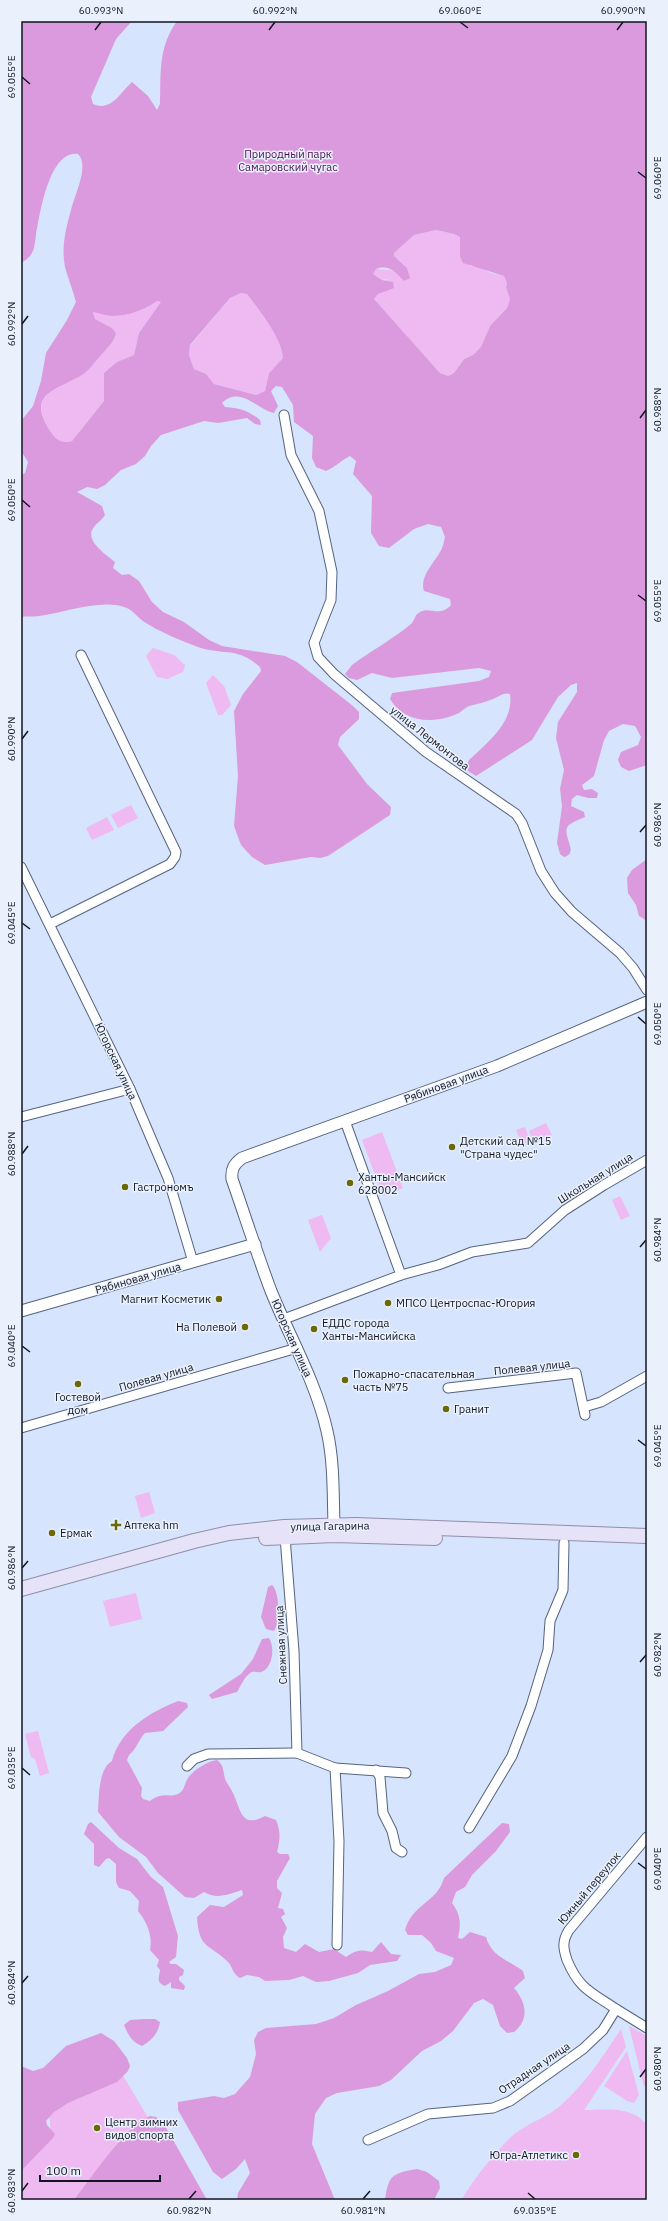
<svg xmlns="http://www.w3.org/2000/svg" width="668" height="2221" viewBox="0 0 668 2221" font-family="'IBM Plex Sans',sans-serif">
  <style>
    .green { fill: #efb9f1 }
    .forest { fill: #db9ade; fill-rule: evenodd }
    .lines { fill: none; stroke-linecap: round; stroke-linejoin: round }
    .minor-casing { stroke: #55647f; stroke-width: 11 }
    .tertiary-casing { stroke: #55647f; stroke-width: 13 }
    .primary-casing { stroke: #908ea9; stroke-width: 16 }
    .minor { stroke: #fff; stroke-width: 9 }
    .tertiary { stroke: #fff; stroke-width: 11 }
    .primary { stroke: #e6e2f7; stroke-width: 14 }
    .ticks { fill: none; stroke: #101621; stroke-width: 1.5 }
    .poi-dot { fill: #6b6905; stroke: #eaf1fd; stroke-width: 1.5 }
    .labels { text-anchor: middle; stroke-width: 3; stroke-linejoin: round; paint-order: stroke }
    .park-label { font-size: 11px; fill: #490f4e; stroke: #eaf1fd }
    .street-label { font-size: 11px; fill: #101621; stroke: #eaf1fd }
    .poi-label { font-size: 11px; fill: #101621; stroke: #eaf1fd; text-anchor: start }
    .neatline { fill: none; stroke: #101621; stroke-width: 1.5 }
    .ticks-label { font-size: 10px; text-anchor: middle; fill: #101621 }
  </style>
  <rect width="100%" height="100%" fill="#d6e4fd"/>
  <g class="green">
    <path d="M436,230L454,234L460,237V257L470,266H477L491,273L504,276L507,283L506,288L510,299L507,308L490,326L481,347L473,355L464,359L454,373L447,376L440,373L374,299L388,279L382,280L373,274L376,269L391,270L397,272L400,277L409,278L407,268L394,256V253L414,235Z"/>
    <path d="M241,293L247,294C259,310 282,337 283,358L269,373L265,391L256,395L214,384L206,374L194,369L189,355L190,346L230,298Z"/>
    <path d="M157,301L162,302L139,333L134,355L117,362L104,373V401L72,441C65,443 58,442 53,435C25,394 53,392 82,375C90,370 96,360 103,353C109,346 114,342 116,333L112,328L95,319L93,312C100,313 105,316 112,316C128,316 144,310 157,301Z"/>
    <path d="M153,648L174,655L185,665L183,672L167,679L157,677L146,656Z"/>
    <path d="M213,675L224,686L231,705L222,715H218L206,683Z"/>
    <path d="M131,805L138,818L118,828L111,815Z"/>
    <path d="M107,817L114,830L92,840L86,828Z"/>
    <path d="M546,1123L552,1135L534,1143L529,1131Z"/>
    <path d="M525,1127L531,1144L523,1147L516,1130Z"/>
    <path d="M382,1132L403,1188L383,1196L362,1140Z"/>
    <path d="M620,1196L630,1216L621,1220L612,1200Z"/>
    <path d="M322,1215L331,1238L320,1252L308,1220Z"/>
    <path d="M149,1492L155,1513L141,1518L135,1496Z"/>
    <path d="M136,1593L142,1619L110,1627L103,1601Z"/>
    <path d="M38,1731L49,1773L40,1776L35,1759L31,1757L25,1734Z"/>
    <path d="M629,2026L647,2036V2083L644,2087Z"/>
    <path d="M621,2029L626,2047L584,2110C601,2110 620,2107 635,2115C639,2116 642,2121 647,2124V2200H462C470,2183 502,2143 517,2132C531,2122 549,2116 561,2105C585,2084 604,2055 621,2029Z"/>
    <path d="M627,2051L639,2095L634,2103L627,2101L604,2086Z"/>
    <path d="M119,2069L150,2121L80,2200H21V2171L51,2135L49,2111Z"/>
  </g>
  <g class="forest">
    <path d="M21,21H132L116,39L91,97L93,104C111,112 120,93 132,82L148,96L157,110L160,104C161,72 158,48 177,21H647V765L629,771L621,767L618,760L621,752L638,745L641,737L635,726L623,724L609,731L604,740L594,776L582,785L584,790L592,789L598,793L597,798H588L577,795L572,799L571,806L584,812L585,817C580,819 572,822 568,826C561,835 580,853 564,857L560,854L557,843L562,806L560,789L564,770L556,738L558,722L577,692V683L571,685L558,697L532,740L476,776L468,771L467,765L469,760C488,742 514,722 510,694C504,692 500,696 493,699C486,702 477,704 469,706C465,708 462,711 459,713C435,724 405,724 390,699L392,693L479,681L489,677L491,671L479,668L392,678L372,673L357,680L349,678L345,674L352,665C371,651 393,639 411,624C415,620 415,614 420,612C430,606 439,618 451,605L450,599L424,591C419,577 434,563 440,552C443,548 444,541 445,537L441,527L428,524L414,529L389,548L379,546L371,533L372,496L353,474L356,461L350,456C341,460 336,467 326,471L316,467L312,458L313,436L294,422L293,405L282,387L276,386L271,391L278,406L274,413C257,410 241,385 222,403L225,407C240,408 249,411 260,420L261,425L255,424L247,418L218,423L204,421L161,435L151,446L145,456L136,464L121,470L105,485L97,489L87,487L77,492L102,506L105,515C101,521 98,522 94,527C83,540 107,555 115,562L113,568L122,575L129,574L139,581L152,602L163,612L184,622L209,640L222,646L285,656L297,662L353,706L359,712V719L340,737L338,745L367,784L391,807L390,815L328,856L320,858L311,857L265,865L252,857L241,845L234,826L238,776L234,711L243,694L261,671L260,667C236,646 225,656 198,647C184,642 158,631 146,623C137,618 134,610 124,607C99,599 64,613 39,616C33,617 27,616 21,617V475L25,473L28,462L21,451V421L33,406L41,381L46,353L67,320L76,302C73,290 68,279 65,267C61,248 66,228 71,210C74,196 90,166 78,154C49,150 40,214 36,235C35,240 35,248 32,253C30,257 25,261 21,263ZM436,230L454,234L460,237V257L463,263L504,276L507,283L506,288L510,299L507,308L490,326L481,347L473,355L464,359L454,373L448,376L440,373L374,299L378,294L394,288L393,282L382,280L373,274L376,269C390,264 396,273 404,281L410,278L407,268L394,256V253L414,235ZM241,293L247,294C259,310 282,338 283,358L269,373L265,391L256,395L214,384L206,374L194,369L189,355L190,345L230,298ZM157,301L161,302L139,333L134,355L117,362L104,373V401L72,441C65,443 58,442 53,435C24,394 53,392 82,375C90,370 96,360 103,353C109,346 114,342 116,333L112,328L95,319L93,312C99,313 106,316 112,316C128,316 144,310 157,301Z"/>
    <path d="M647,859V921L639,916L636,905L628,893L627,878L632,870Z"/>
    <path d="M272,1585C280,1592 280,1623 274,1631L266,1629L261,1617L268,1587Z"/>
    <path d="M269,1638C275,1647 273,1668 261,1672C257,1673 253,1670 249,1674C243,1679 241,1686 237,1692L212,1699L209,1695L241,1674L253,1659L262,1639Z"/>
    <path d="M178,1701L187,1703L188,1707L163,1731L145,1733C139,1739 136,1750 129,1755L127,1760L142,1788L141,1796L143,1799L150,1801C164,1790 172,1800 181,1792C185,1788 185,1782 188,1778C193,1770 208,1761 217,1760C224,1765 223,1771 225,1779C227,1784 231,1788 233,1793C241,1810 241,1829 265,1816L276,1820C281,1832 280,1840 277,1852L280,1854H288L290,1858L277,1881V1888L282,1893L278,1908L283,1909L285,1914L281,1917L287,1928L283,1937L284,1948L296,1952L305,1944L319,1952L334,1949L346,1957C355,1950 361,1949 372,1952L381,1942L391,1954L401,1955L397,1961L370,1965L358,1973L329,1981L316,1982L303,1976L289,1980L265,1981L259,1977L247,1975L240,1978C233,1974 233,1969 229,1963C210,1943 199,1951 197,1917L210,1905L224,1907L243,1895L242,1890C229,1894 217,1900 204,1892L194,1898L185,1897L158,1873L146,1857L119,1837L98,1812C99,1798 98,1769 112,1761C120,1730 150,1712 178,1701Z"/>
    <path d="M91,1822L119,1848L137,1859L151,1877L163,1887L178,1936L176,1957L169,1962L171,1964H176L184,1970L183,1975L179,1977V1980L185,1986L184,1990L171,1988V1982L165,1986C156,1982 159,1979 160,1970L157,1966L159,1960L150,1950C153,1936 147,1922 138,1911L139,1901L130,1891L119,1888L116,1882V1864L109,1858L106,1859L99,1867L94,1865V1844L84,1834L88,1824Z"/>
    <path d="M502,1823L509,1824L510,1832L496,1851L472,1875L465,1887L456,1892L452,1903C461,1915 461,1924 458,1938L462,1939L470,1932L486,1937C491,1956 508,1960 523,1971L525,1978L514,1988C526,2002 530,2019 514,2032L507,2033L500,2026L493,2005L483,1999L474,2003L453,2031L441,2041L422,2051L391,2080L379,2086L337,2093L326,2098L315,2114L312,2144L335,2200H237L238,2193L250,2173L245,2159L236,2169L222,2179L213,2172L178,2110V2102L214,2096L224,2098L235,2094L250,2077L256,2054L254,2040L258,2032L266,2028L316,2024L334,2018L356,2005L388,1991L419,1974L435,1972L451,1965L454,1958L436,1951L431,1943L422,1935H408L405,1930C413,1903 437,1903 444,1878Z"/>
    <path d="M145,2019H155L160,2022C158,2034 152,2040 142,2046C132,2042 128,2035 124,2025L130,2020Z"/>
    <path d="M101,2033L114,2041L127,2058L130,2066L128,2071L117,2082L68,2103L54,2112L46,2121L47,2125L55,2134L53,2138L21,2171V2066L33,2071L43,2068L66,2046Z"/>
    <path d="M150,2116L156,2117L164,2124L207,2200H74C92,2177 125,2127 150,2116Z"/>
    <path d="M417,2169L427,2172L439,2181L440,2188L434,2200H385C388,2175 393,2173 417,2169Z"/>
  </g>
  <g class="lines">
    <defs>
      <g id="minor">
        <path d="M284,415L291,455L319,511L332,572L331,600L314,643L318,657L334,674L426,752L516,814L522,823L541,871L555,893L572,912L620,953L633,968L647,990"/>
        <path d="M21,867L130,1089L168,1178L193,1262"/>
        <path d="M50,924L170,864L175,857L176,852L81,655"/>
        <path d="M21,1117L130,1089"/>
        <path d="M345,1121L401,1275"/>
        <path d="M284,1319L401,1275L438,1265L472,1252L528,1243L565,1210L604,1185L647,1160"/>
        <path d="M448,1388L576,1373L585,1415"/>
        <path d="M584,1407L601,1402L647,1376"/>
        <path d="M21,1428L297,1348"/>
        <path d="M285,1537L294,1651L297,1753L335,1768L339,1841L337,1945"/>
        <path d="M187,1766L194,1759L208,1754L297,1753"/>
        <path d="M335,1768L406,1773"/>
        <path d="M376,1770L380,1777L383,1813L392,1831L396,1848L402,1852"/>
        <path d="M469,1828L512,1756L531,1706L548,1650L550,1621L563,1590L564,1543"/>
        <path d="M616,2009C591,1992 579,1989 567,1960C563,1948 562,1941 569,1930L647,1837"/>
        <path d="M368,2140L428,2114L493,2108L510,2101L583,2049L603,2030L616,2009L647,2028"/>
      </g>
      <g id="tertiary">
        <path d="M21,1311L255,1244"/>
        <path d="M334,1525C333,1494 334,1461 327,1431C316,1382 290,1338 271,1291C257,1254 245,1216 232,1179C231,1169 234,1164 242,1158L497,1066L647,1002"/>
      </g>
      <g id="primary">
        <path d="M266,1538L334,1535L435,1538"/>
        <path d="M21,1589L194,1541L229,1533L284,1527L356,1525L647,1536"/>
      </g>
    </defs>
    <use href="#minor" class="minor-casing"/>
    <use href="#tertiary" class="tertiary-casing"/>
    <use href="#primary" class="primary-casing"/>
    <use href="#minor" class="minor"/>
    <use href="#tertiary" class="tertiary"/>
    <use href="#primary" class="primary"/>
  </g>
  <path class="ticks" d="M460,22L468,28M95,30L101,22M269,30L275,22M617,30L623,22M22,77L30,84M638,172L646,178M22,324L28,316M640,418L646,410M22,500L30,507M638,595L646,601M22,739L28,731M640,832L646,825M22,923L30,929M638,1017L646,1024M22,1154L28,1146M640,1247L646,1240M22,1346L30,1352M638,1440L646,1446M22,1568L28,1561M640,1662L646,1655M22,1768L30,1775M638,1863L646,1869M22,1983L28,1976M640,2077L646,2069M22,2191L28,2183M528,2193L535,2199M189,2199L196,2191M363,2199L370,2191"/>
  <g class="poi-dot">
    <circle cx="452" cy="1147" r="4"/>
    <circle cx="350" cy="1183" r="4"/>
    <circle cx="125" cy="1187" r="4"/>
    <circle cx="219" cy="1299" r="4"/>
    <circle cx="388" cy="1303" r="4"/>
    <circle cx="245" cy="1327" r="4"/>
    <circle cx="314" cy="1329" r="4"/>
    <circle cx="345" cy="1380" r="4"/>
    <circle cx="78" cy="1384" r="4"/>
    <circle cx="446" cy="1409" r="4"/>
    <path d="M114 1519h4v4h4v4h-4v4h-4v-4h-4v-4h4z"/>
    <circle cx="52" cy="1533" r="4"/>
    <circle cx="97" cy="2128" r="4"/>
    <circle cx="576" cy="2155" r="4"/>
  </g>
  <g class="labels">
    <g class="park-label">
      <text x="288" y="158">Природный парк<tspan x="288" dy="13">Самаровский чугас</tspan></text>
    </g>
    <g class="street-label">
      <text transform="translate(430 738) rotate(38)" y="4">улица Лермонтова</text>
      <text transform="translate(116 1061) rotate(65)" y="4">Югорская улица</text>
      <text transform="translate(446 1084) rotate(-20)" y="4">Рябиновая улица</text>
      <text transform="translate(595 1178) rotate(-32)" y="4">Школьная улица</text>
      <text transform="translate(138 1278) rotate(-16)" y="4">Рябиновая улица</text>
      <text transform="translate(292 1338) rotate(66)" y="4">Югорская улица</text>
      <text transform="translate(532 1367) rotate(-6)" y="4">Полевая улица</text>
      <text transform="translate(156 1377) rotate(-16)" y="4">Полевая улица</text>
      <text transform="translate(330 1526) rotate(-1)" y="4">улица Гагарина</text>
      <text transform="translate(281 1645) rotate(-93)" y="4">Снежная улица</text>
      <text transform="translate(589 1888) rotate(-50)" y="4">Южный переулок</text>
      <text transform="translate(534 2068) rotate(-34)" y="4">Отрадная улица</text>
    </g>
    <g class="poi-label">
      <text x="460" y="1145">Детский сад №15<tspan x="460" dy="13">"Страна чудес"</tspan></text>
      <text x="358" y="1181">Ханты-Мансийск<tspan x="358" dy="13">628002</tspan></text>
      <text x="133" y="1191">Гастрономъ</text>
      <text x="211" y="1303" text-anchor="end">Магнит Косметик</text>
      <text x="396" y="1307">МПСО Центроспас-Югория</text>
      <text x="322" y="1327">ЕДДС города<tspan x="322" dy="13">Ханты-Мансийска</tspan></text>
      <text x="237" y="1331" text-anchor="end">На Полевой</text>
      <text x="353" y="1378">Пожарно-спасательная<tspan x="353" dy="13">часть №75</tspan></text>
      <text x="78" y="1401" text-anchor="middle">Гостевой<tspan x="78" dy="13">дом</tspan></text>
      <text x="454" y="1413">Гранит</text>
      <text x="124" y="1529">Аптека hm</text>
      <text x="60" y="1537">Ермак</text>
      <text x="105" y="2126">Центр зимних<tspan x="105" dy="13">видов спорта</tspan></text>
      <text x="568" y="2159" text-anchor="end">Югра-Атлетикс</text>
    </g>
  </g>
  <rect width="668" height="2221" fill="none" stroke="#eaf1fd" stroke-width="44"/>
  <path d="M40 2175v6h120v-6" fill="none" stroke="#101621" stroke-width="2"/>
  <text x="46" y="2175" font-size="12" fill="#101621" stroke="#eaf1fd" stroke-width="3" paint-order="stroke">100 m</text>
  <rect x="22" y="22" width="624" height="2177" class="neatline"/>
  <g class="ticks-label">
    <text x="101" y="14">60.993°N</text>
    <text x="275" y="14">60.992°N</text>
    <text x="460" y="14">69.060°E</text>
    <text x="623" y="14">60.990°N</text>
    <text transform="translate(11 77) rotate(-90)" y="4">69.055°E</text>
    <text transform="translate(657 178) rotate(-90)" y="4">69.060°E</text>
    <text transform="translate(11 324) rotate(-90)" y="4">60.992°N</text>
    <text transform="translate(657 410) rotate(-90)" y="4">60.988°N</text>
    <text transform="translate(11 500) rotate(-90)" y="4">69.050°E</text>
    <text transform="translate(657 601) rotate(-90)" y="4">69.055°E</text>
    <text transform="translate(11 739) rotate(-90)" y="4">60.990°N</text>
    <text transform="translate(657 825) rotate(-90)" y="4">60.986°N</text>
    <text transform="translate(11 923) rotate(-90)" y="4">69.045°E</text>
    <text transform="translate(657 1024) rotate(-90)" y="4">69.050°E</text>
    <text transform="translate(11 1154) rotate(-90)" y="4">60.988°N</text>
    <text transform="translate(657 1240) rotate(-90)" y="4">60.984°N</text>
    <text transform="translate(11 1346) rotate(-90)" y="4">69.040°E</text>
    <text transform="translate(657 1446) rotate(-90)" y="4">69.045°E</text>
    <text transform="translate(11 1568) rotate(-90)" y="4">60.986°N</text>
    <text transform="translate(657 1655) rotate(-90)" y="4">60.982°N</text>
    <text transform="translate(11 1768) rotate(-90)" y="4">69.035°E</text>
    <text transform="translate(657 1869) rotate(-90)" y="4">69.040°E</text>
    <text transform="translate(11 1983) rotate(-90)" y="4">60.984°N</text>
    <text transform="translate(657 2069) rotate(-90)" y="4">60.980°N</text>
    <text transform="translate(11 2191) rotate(-90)" y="4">60.983°N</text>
    <text x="189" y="2214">60.982°N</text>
    <text x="363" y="2214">60.981°N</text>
    <text x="535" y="2214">69.035°E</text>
  </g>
</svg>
